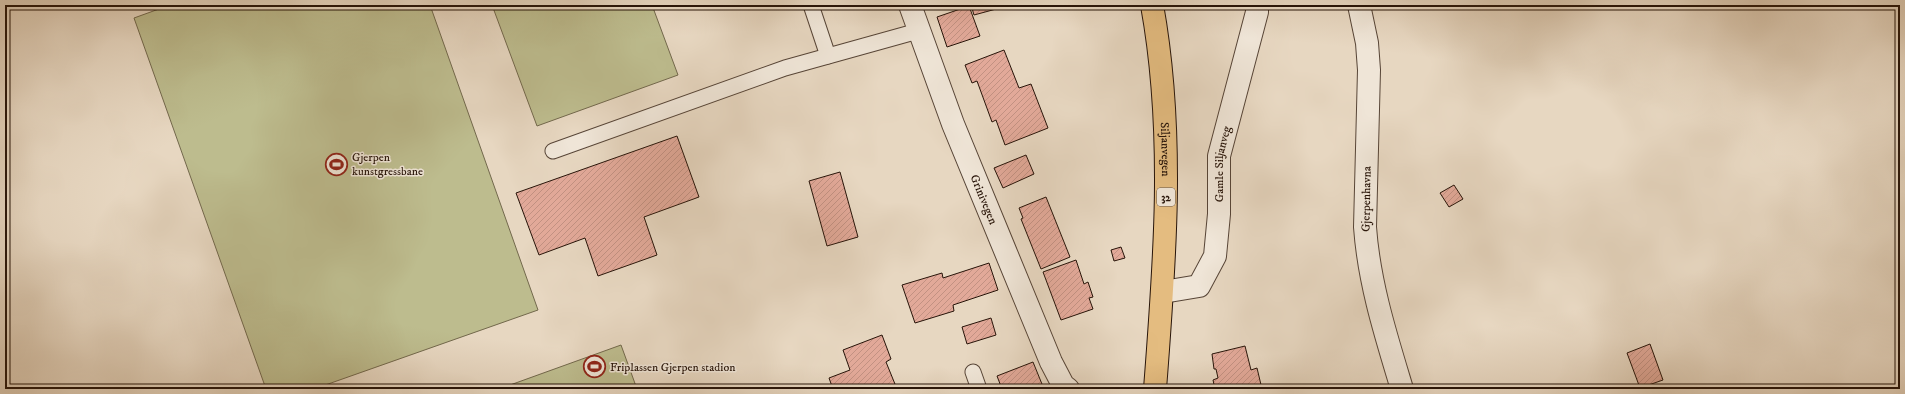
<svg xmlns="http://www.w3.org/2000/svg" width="1905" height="394" viewBox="0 0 1905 394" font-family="'IM FELL DW Pica',serif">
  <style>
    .grass { fill: #bdbc8e; stroke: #72684c }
    .building { fill: url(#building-hatch); stroke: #271409 }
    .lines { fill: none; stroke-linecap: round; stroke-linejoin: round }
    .lane-casing { stroke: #574537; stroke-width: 17 }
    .street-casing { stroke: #574537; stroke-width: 24 }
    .primary-casing { stroke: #271409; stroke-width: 24 }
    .lane { stroke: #efe5d7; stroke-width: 15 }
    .street { stroke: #efe5d7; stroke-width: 22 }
    .primary { stroke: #e4bc80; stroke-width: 22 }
    .labels { text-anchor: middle; stroke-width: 3; stroke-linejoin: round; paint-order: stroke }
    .shield { fill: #efe5d7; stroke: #635347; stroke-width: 1 }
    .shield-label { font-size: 11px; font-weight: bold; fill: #271409 }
    .street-label { font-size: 12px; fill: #271409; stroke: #efe5d7 }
    .poi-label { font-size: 12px; fill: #271409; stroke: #efe5d7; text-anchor: start }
  </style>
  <defs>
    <pattern id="building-hatch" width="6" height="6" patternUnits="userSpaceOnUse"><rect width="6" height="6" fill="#e2a999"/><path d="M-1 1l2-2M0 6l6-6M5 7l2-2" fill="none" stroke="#c29182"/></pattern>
  </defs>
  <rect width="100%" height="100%" fill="#e7d7c1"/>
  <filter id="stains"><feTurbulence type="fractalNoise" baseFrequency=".005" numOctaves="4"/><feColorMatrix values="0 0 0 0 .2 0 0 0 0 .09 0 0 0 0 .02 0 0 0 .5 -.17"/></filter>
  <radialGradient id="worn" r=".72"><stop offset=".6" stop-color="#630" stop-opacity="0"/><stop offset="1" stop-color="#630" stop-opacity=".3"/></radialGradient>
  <g class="grass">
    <path d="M170,5H430L538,310L314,389H266L134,18Z"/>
    <path d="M492,5H652L678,75L537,126Z"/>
    <path d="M621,345L637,389H499Z"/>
  </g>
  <g class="building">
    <path d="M971,5H1011L974,15Z"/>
    <path d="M969,6L980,36L947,47L937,17Z"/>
    <path d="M1004,50L1019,88L1031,84L1048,128L1005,145L996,120L992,122L977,81L972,83L965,65Z"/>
    <path d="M677,136L699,197L644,217L657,255L598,276L585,238L539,255L516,193Z"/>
    <path d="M1026,155L1034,174L1003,188L994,168Z"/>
    <path d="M840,172L858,237L827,246L809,181Z"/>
    <path d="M1454,185L1463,199L1449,207L1440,193Z"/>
    <path d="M1046,197L1070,257L1041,269L1021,219L1023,218L1019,208Z"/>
    <path d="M1121,247L1125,258L1114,261L1111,250Z"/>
    <path d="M1076,260L1084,284L1088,282L1093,297L1089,298L1093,309L1061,320L1043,272Z"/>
    <path d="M989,263L998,290L953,305L954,311L915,323L902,285L942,273L943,278Z"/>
    <path d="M991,318L996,335L967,344L962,327Z"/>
    <path d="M882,335L891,359L886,362L897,389H833L829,378L850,370L843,350Z"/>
    <path d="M1650,344L1663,380L1640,388L1627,353Z"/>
    <path d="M1245,346L1251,370L1257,368L1262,389H1215L1213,380L1218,378L1216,369H1214L1212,354Z"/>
    <path d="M1033,362L1044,389H1002L997,376Z"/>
  </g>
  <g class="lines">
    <defs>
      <g id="lane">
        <path d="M811,5L828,56"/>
        <path d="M553,151L785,68L918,31"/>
        <path d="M973,372L979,389"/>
      </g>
      <g id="street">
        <path id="s1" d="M910,5L953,124L1051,362L1063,385L1068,389"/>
        <path d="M1359,5L1367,43L1369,70L1365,227C1369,283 1386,336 1402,389"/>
        <path id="s2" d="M1163,292L1199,286L1215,256L1219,214V156L1257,12V5"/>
      </g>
      <g id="primary">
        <path id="s3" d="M1152,5C1175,132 1165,261 1155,389"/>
      </g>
    </defs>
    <use href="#lane" class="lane-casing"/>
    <use href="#street" class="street-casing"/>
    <use href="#primary" class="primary-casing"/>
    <use href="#lane" class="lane"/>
    <use href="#street" class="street"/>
    <use href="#primary" class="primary"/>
  </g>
  <defs>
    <symbol id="stadium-ring" viewBox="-11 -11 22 22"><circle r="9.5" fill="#efe5d7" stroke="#8f2418" stroke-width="1.5"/><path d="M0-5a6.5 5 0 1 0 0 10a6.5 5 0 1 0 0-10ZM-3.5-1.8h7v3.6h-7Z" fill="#8f2418"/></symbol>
  </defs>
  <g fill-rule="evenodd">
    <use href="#stadium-ring" x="324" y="152" width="25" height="25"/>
    <use href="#stadium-ring" x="582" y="354" width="25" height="25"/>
  </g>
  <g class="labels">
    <rect class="shield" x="1157" y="188" width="18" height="18" rx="3"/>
    <g class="shield-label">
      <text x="1166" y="201">32</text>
    </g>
    <g class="street-label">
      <text dy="4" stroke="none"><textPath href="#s3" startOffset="145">Siljanvegen</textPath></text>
      <text dy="4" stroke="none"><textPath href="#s2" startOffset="163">Gamle Siljanveg</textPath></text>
      <text dy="4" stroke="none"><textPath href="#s1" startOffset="208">Grinivegen</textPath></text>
      <text transform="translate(1366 199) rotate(-89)" y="4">Gjerpenhavna</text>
    </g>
    <g class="poi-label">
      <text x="352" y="161">Gjerpen<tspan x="352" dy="14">kunstgressbane</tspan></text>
      <text x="610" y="371">Friplassen Gjerpen stadion</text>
    </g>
  </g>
  <rect width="1905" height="394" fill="none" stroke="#e7d7c1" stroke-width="20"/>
  <rect x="6" y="6" width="1893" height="382" fill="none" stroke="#271409" stroke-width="2"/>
  <rect x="10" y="10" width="1885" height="374" fill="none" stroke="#271409"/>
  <rect width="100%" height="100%" filter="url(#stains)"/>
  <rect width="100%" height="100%" fill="url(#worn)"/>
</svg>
